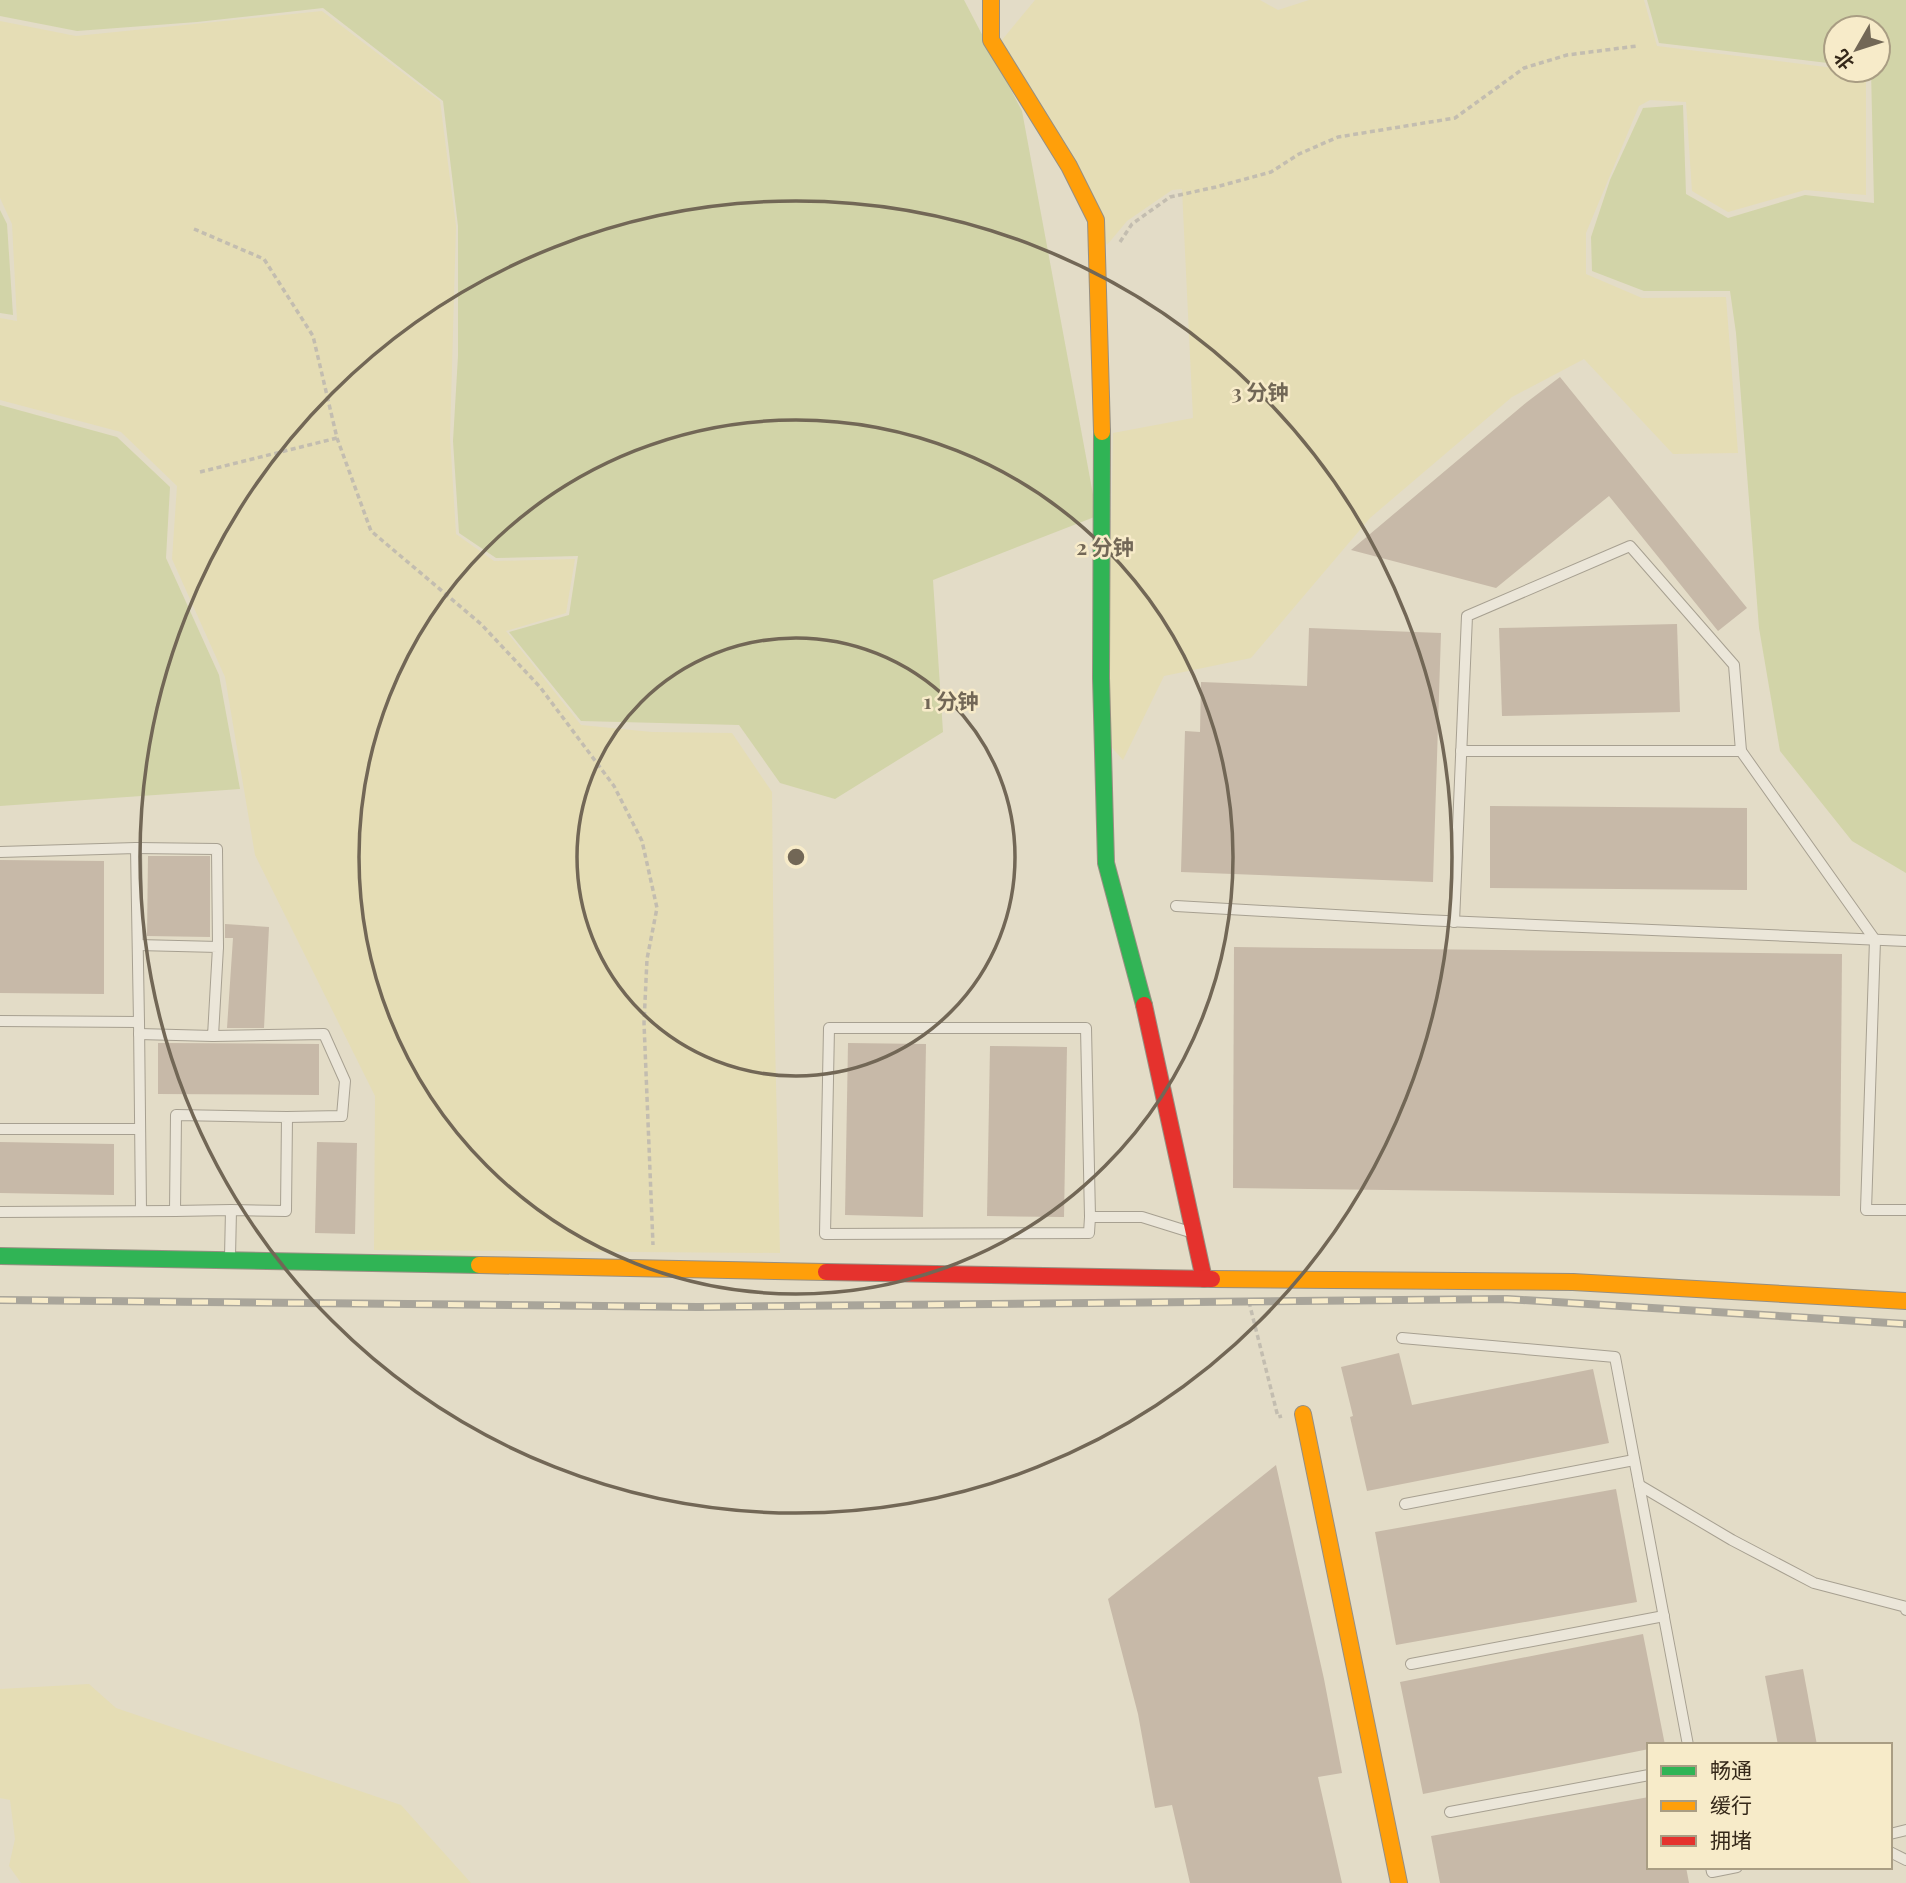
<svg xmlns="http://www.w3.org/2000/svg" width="1906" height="1883" viewBox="0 0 1906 1883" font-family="'Playfair Display','Noto Sans SC',serif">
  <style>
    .farmland { fill: #e5ddb5 }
    .green { fill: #d2d4a8 }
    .building { fill: #c7b9a8 }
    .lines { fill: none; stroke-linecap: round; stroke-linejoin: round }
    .lane-casing { stroke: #a7a091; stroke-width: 12 }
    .fast-casing { stroke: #978f81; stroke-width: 18 }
    .slow-casing { stroke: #978f81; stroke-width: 18 }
    .jam-casing { stroke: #978f81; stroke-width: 18 }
    .path { stroke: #c3bdb0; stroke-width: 3.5; stroke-dasharray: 5 3.5; stroke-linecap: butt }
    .lane { stroke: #ebe6d9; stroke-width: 10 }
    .fast { stroke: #30b455; stroke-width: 16 }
    .slow { stroke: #ff9f0a; stroke-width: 16 }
    .jam { stroke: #e5322d; stroke-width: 16 }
    .rail-casing { stroke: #a9a59a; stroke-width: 8 }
    .rail { stroke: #f7ebc9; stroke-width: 5; stroke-dasharray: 16; stroke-linecap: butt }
    .ring { fill: none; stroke: #726756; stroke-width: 3.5 }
    .centre { fill: #726756; stroke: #f7ebc9; stroke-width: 3.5 }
    .ring-label { font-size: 21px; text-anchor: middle; font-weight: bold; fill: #726756; stroke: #f7ebc9; stroke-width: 5; stroke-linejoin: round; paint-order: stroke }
  </style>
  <rect width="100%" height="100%" fill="#e3dcc7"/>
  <g class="farmland">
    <path d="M1035,0H1260L1278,10L1309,0H1644L1657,46L1866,72V195L1805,190L1728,212L1692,191L1686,102L1650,100L1639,106L1586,233V274L1642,298L1726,297L1738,453L1673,454L1584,359L1512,397L1370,518L1251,658L1164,676L1123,760L1107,742L1113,433L1193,418L1182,189L1172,190L1127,221L1107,245L1002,40Z"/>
    <path d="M322,11L440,101L456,226L450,437L456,534L494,561L575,559L566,613L506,631L581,725L652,732L732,733L772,792L774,998L780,1253L374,1250L375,1096L255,855L225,677L172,559L177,486L121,432L0,400V318L17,321L12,224L0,198V21L76,36Z"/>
    <path d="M89,1684L116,1708L401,1805L471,1883H21L9,1866L15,1839L10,1800L0,1798V1689Z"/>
  </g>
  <g class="green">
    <path d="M0,0H964L1022,111L1097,516L933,580L943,732L835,799L780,783L739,725L581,721L509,632L569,615L578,556L496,558L459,533L453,441L458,356V226L443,101L323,8L197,22L77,31L0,16Z"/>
    <path d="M1647,0H1906V873L1852,841L1780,751L1759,628L1736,333L1730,291H1644L1592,271L1591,237L1610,180L1643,108L1683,105L1686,194L1728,218L1805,195L1874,203L1871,70H1878V28H1836V64L1659,43Z"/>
    <path d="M0,210L7,224L13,315L0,313Z"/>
    <path d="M0,405L117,437L170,487L166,558L219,675L240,789L0,806Z"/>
  </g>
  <g class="building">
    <path d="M1560,377L1747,608L1718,631L1609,496L1496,588L1351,550L1527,402Z"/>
    <path d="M1677,624L1680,712L1502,716L1499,628Z"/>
    <path d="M1309,628L1441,633L1433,882L1181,872L1185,731L1200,732L1201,682L1307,686Z"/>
    <path d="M1490,806L1747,808V890L1490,888Z"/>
    <path d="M148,856H210V937L147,936Z"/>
    <path d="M0,860L104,861V994L0,993Z"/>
    <path d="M225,924L269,927L264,1028H227L233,938H225Z"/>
    <path d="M1234,947L1842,954L1840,1196L1233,1188Z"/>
    <path d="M158,1043L319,1044V1095L158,1094Z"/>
    <path d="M848,1043L926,1044L923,1217L845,1215Z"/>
    <path d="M990,1046L1067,1047L1064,1217L987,1216Z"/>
    <path d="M0,1142L114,1144V1195L0,1193Z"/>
    <path d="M317,1142L357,1143L355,1234L315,1233Z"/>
    <path d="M1399,1353L1412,1405L1593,1369L1609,1443L1367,1491L1350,1417L1353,1416L1341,1367Z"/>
    <path d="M1276,1465L1324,1679L1342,1773L1318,1777L1342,1883H1190L1172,1805L1155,1808L1138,1714L1108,1599Z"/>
    <path d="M1616,1489L1637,1602L1396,1645L1375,1532Z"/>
    <path d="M1643,1634L1665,1745H1649V1749L1423,1794L1400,1682Z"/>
    <path d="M1803,1669L1817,1745H1778L1765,1676Z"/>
    <path d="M1649,1797V1867H1686L1689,1883H1440L1431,1836Z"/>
  </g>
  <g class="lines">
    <defs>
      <g id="lane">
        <path d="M1461,751H1741L1875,940L1866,1210H1906"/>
        <path d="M136,848L217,849L218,947"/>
        <path d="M0,852L136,848L139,1022"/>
        <path d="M1176,906L1423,920L1906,941"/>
        <path d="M1454,922L1467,616L1630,546L1734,665L1741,751"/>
        <path d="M138,945L218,947L213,1036L139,1034"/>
        <path d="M0,1021L139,1022L141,1211"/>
        <path d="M213,1036L324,1034L345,1081L342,1116L287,1117"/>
        <path d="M0,1129H140"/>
        <path d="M0,1212L175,1211"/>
        <path d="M1090,1217L1089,1233L825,1234L829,1028H1086L1090,1217H1142L1190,1232"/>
        <path d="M230,1257L231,1210L286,1211L287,1117L176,1115L175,1211L231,1210"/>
        <path d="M1402,1338L1615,1357L1688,1745"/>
        <path d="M1639,1485L1732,1540L1814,1583L1906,1607V1610"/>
        <path d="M1405,1504L1634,1460"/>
        <path d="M1411,1664L1664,1616"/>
        <path d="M1450,1812L1649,1775"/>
        <path d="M1890,1834L1906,1830"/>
        <path d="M1890,1852L1906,1860"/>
        <path d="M1711,1867L1712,1872L1737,1867"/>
      </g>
      <g id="fast">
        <path d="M1102,432L1101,678L1106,863L1144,1005"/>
        <path d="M0,1256L479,1265"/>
      </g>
      <g id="slow">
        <path d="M991,0V40L1069,166L1096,220L1102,432"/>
        <path d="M479,1265L826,1272"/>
        <path d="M1212,1279L1573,1282L1906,1301"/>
        <path d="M1303,1414L1399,1883"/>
      </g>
      <g id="jam">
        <path d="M1144,1005L1204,1279"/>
        <path d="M826,1272L1212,1279"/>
      </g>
    </defs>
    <use href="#lane" class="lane-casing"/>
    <use href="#fast" class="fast-casing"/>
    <use href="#slow" class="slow-casing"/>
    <use href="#jam" class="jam-casing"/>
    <g class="path">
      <path d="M194,229L264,259L313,336L337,438L371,531L481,624L540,687L614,786L642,841L657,908L647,959L644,1023L653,1245"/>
      <path d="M1120,242L1132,224L1170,197L1216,187L1271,172L1299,154L1338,137L1455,118L1524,68L1567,55L1637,46"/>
      <path d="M200,472L337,438"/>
      <path d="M1249,1302L1278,1417L1282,1416"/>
    </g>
    <use href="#lane" class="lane"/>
    <use href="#fast" class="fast"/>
    <use href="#slow" class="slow"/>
    <use href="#jam" class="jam"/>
    <defs>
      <path id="rail" d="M0,1300L698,1307L1507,1299L1906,1324"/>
    </defs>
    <use href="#rail" class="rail-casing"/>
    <use href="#rail" class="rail"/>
  </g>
  <g class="ring">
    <circle cx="796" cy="857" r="219"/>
    <circle cx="796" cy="857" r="437"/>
    <circle cx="796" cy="857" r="656"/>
  </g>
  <circle cx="796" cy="857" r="10" class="centre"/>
  <g class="ring-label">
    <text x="1260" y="400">3 分钟</text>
    <text x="1105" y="555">2 分钟</text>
    <text x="951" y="709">1 分钟</text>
  </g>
  <rect x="1647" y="1743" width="245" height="126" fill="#f7ebc9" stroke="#a99d83" stroke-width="2"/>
  <rect x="1661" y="1766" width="35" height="10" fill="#30b455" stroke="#a99d83" stroke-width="2"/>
  <text x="1710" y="1778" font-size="21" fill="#352819">畅通</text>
  <rect x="1661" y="1801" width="35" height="10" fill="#ff9f0a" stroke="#a99d83" stroke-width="2"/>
  <text x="1710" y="1813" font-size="21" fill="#352819">缓行</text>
  <rect x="1661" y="1836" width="35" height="10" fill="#e5322d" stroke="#a99d83" stroke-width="2"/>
  <text x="1710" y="1848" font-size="21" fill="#352819">拥堵</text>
  <g transform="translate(1857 49) rotate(231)"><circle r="33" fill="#f7ebc9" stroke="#a99d83" stroke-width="2"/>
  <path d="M0-5L12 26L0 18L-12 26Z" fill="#726756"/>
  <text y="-10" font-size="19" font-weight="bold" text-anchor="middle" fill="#352819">北</text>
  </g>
</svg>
